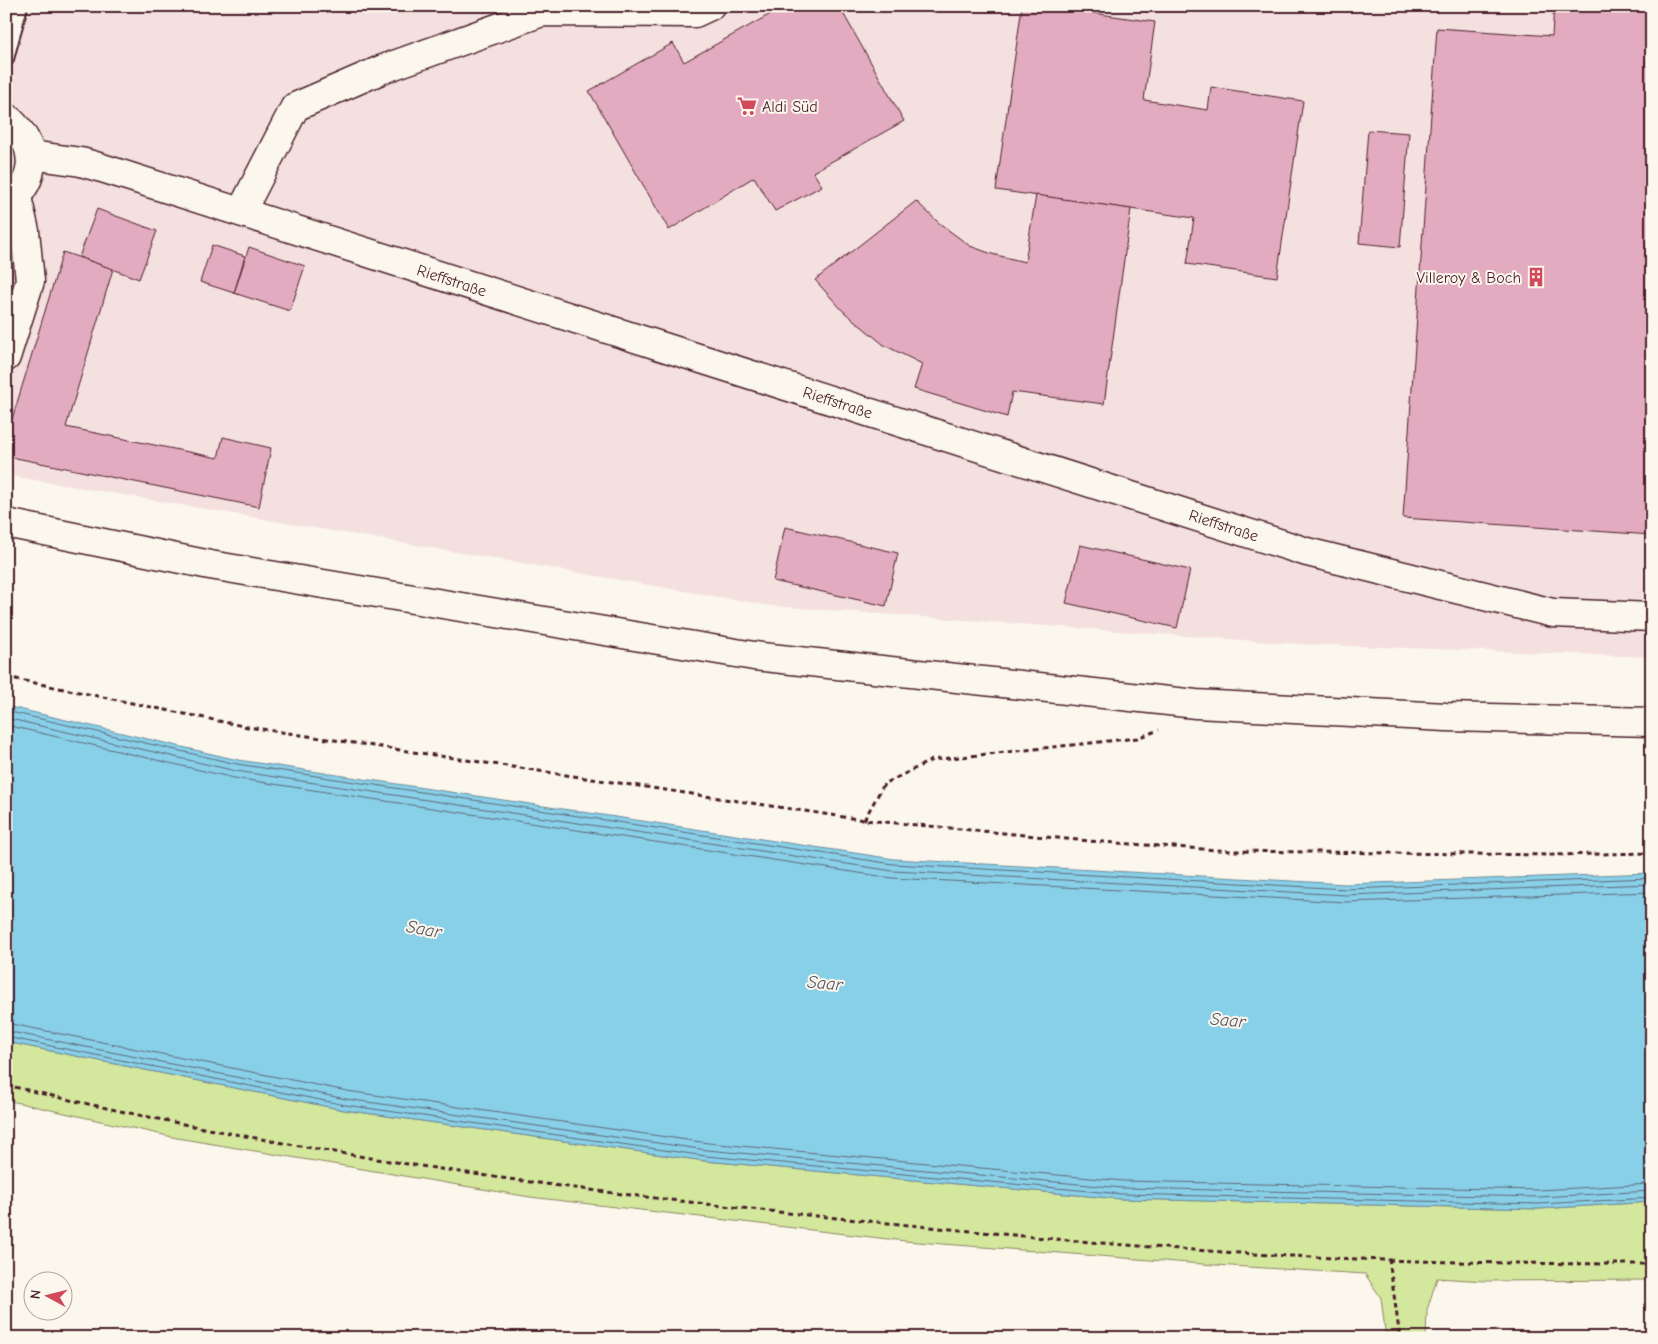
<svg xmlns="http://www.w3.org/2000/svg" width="1658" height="1344" viewBox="0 0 1658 1344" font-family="'Comic Neue',sans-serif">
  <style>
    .built { fill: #f4e0df }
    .green { fill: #d3e89d; stroke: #8e8464 }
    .water { fill: #87d0e8; stroke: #6f899c }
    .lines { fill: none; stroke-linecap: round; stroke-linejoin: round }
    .shore { stroke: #626677; stroke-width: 1 }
    .building { fill: #e3abc0; stroke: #4a1f2b }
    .lane-casing { stroke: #4a1f2b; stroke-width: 18 }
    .street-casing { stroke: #4a1f2b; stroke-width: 31 }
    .secondary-casing { stroke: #4a1f2b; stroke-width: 31 }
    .path { stroke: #4a1f2b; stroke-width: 3; stroke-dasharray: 5 4; stroke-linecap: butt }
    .lane { stroke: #fbf7ec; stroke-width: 14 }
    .street { stroke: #fbf7ec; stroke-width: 28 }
    .secondary { stroke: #fbf7ec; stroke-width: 28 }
    .labels { text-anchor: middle; stroke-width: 4; stroke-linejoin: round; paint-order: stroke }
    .poi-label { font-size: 16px; fill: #4a1f2b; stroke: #fbf7ec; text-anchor: start }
    .street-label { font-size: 16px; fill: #4a1f2b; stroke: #fbf7ec }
    .water-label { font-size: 18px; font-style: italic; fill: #5c5464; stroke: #fbf7ec }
  </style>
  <rect width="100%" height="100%" fill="#fbf7ec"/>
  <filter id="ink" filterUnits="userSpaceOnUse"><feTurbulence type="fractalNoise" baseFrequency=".02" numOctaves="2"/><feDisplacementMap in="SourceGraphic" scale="10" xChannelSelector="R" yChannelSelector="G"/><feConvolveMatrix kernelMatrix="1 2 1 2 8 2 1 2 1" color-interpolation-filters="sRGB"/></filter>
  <g filter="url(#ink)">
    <path class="built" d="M6,6H1652V657L1298,644L772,606L6,475Z"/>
    <path class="green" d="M6,1042L344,1110L705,1161L1121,1199L1539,1209L1652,1202V1280L1486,1281L1437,1278L1427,1310L1426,1338H1386L1381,1298L1365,1274L1215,1265L905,1241L530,1197L177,1138L6,1100Z"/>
    <path class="water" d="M6,706L238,760L894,859L1346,884L1652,873V1202L1539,1209L1121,1199L705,1161L344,1110L6,1042Z"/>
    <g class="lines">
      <g class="shore">
        <path d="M6,711L237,764L893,864L1346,889L1652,878"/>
        <path d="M6,718L236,771L893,871L1346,895L1652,884"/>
        <path d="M6,725L234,778L892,878L1346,902L1652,892"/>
        <path d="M6,1023L347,1091L708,1143L1123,1181L1539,1190L1652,1184"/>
        <path d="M6,1031L346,1099L707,1150L1122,1188L1539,1197L1652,1191"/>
        <path d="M6,1037L345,1105L706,1156L1122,1194L1539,1204L1652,1198"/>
      </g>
    </g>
    <g class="building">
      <path d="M785,6H839L904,121L813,172L822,186L775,211L754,177L669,230L589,91L673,43L684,62Z"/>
      <path d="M1022,6H1044L1155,22L1144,100L1208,110L1211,87L1303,101L1277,277L1187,264L1194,218L996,190Z"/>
      <path d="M1554,6H1652V535L1403,518L1437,28L1552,36Z"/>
      <path d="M1368,130L1409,133L1400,247L1359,243Z"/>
      <path d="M1036,195L1131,209L1104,404L1012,392L1007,417L914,389L922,364L884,345L844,312L815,280L916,201L939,223L970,246L992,254L1025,262Z"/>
      <path d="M97,209L157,231L139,279L79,257Z"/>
      <path d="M212,245L245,256L234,293L200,282Z"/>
      <path d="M249,247L305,266L290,311L234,293Z"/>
      <path d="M63,252L113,269L66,427L218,458L223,437L271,448L259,507L6,456V439Z"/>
      <path d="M785,527L898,553L886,606L773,581Z"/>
      <path d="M1080,545L1190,570L1177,628L1066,603Z"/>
    </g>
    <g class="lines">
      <defs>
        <path id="lane" d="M6,59L20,6"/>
        <g id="street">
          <path d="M6,117C38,144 40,179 6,205"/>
          <path d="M31,155L81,162L102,168L1307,552L1553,613L1652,617"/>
          <path d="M241,212L295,107L383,69L542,12L695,13L710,6"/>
          <path d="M6,357L30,281L25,231L17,197"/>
        </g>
        <path id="secondary" d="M6,523L210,565L754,656L1196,704L1446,717L1652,722"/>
      </defs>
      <use href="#lane" class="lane-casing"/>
      <use href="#street" class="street-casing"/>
      <use href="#secondary" class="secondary-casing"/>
      <g class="path">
        <path d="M6,677L248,727L864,820L1089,841L1231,851L1552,855L1652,853"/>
        <path d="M864,820L884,784L932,760L1137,738L1159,730"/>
        <path d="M6,1085C292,1154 586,1194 878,1222C983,1232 1088,1243 1194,1250C1346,1261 1499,1264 1652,1264"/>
        <path d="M1389,1259L1400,1338"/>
      </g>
      <use href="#lane" class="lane"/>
      <use href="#street" class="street"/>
      <use href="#secondary" class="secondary"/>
    </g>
  </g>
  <defs>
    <symbol id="supermarket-bare" viewBox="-9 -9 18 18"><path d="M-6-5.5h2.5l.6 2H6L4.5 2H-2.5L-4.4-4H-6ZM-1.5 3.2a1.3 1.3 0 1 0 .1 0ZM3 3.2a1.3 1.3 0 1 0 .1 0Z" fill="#d1495b" stroke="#fbf7ec" stroke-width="2.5" paint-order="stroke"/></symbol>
    <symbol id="building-bare" viewBox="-9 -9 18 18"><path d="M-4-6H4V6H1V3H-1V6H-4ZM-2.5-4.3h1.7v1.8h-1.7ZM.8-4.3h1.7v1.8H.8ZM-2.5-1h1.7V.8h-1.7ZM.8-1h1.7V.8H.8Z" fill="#d1495b" stroke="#fbf7ec" stroke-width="2.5" paint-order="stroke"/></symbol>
  </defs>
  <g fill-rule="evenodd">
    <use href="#supermarket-bare" x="733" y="92" width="28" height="28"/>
    <use href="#building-bare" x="1522" y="263" width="28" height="28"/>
  </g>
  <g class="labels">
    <g class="poi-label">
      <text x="762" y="112">Aldi Süd</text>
      <text x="1521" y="283" text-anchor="end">Villeroy &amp; Boch</text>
    </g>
    <g class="street-label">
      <text transform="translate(452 280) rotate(18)" y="6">Rieffstraße</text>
      <text transform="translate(838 402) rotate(18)" y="6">Rieffstraße</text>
      <text transform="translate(1224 525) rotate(18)" y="6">Rieffstraße</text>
    </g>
    <g class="water-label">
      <text transform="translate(424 929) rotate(10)" y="6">Saar</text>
      <text transform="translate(825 983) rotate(5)" y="6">Saar</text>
      <text transform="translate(1228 1020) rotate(5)" y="6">Saar</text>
    </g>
  </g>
  <rect width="1658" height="1344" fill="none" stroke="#fbf7ec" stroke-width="25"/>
  <rect x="12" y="12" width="1633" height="1319" fill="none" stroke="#4a1f2b" stroke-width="2" filter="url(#ink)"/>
  <g transform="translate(48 1296) rotate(277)"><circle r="24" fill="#fbf7ec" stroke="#b4a19f"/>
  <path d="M0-4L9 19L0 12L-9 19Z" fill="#d1495b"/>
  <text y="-8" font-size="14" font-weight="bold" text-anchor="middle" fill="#4a1f2b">N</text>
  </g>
</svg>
